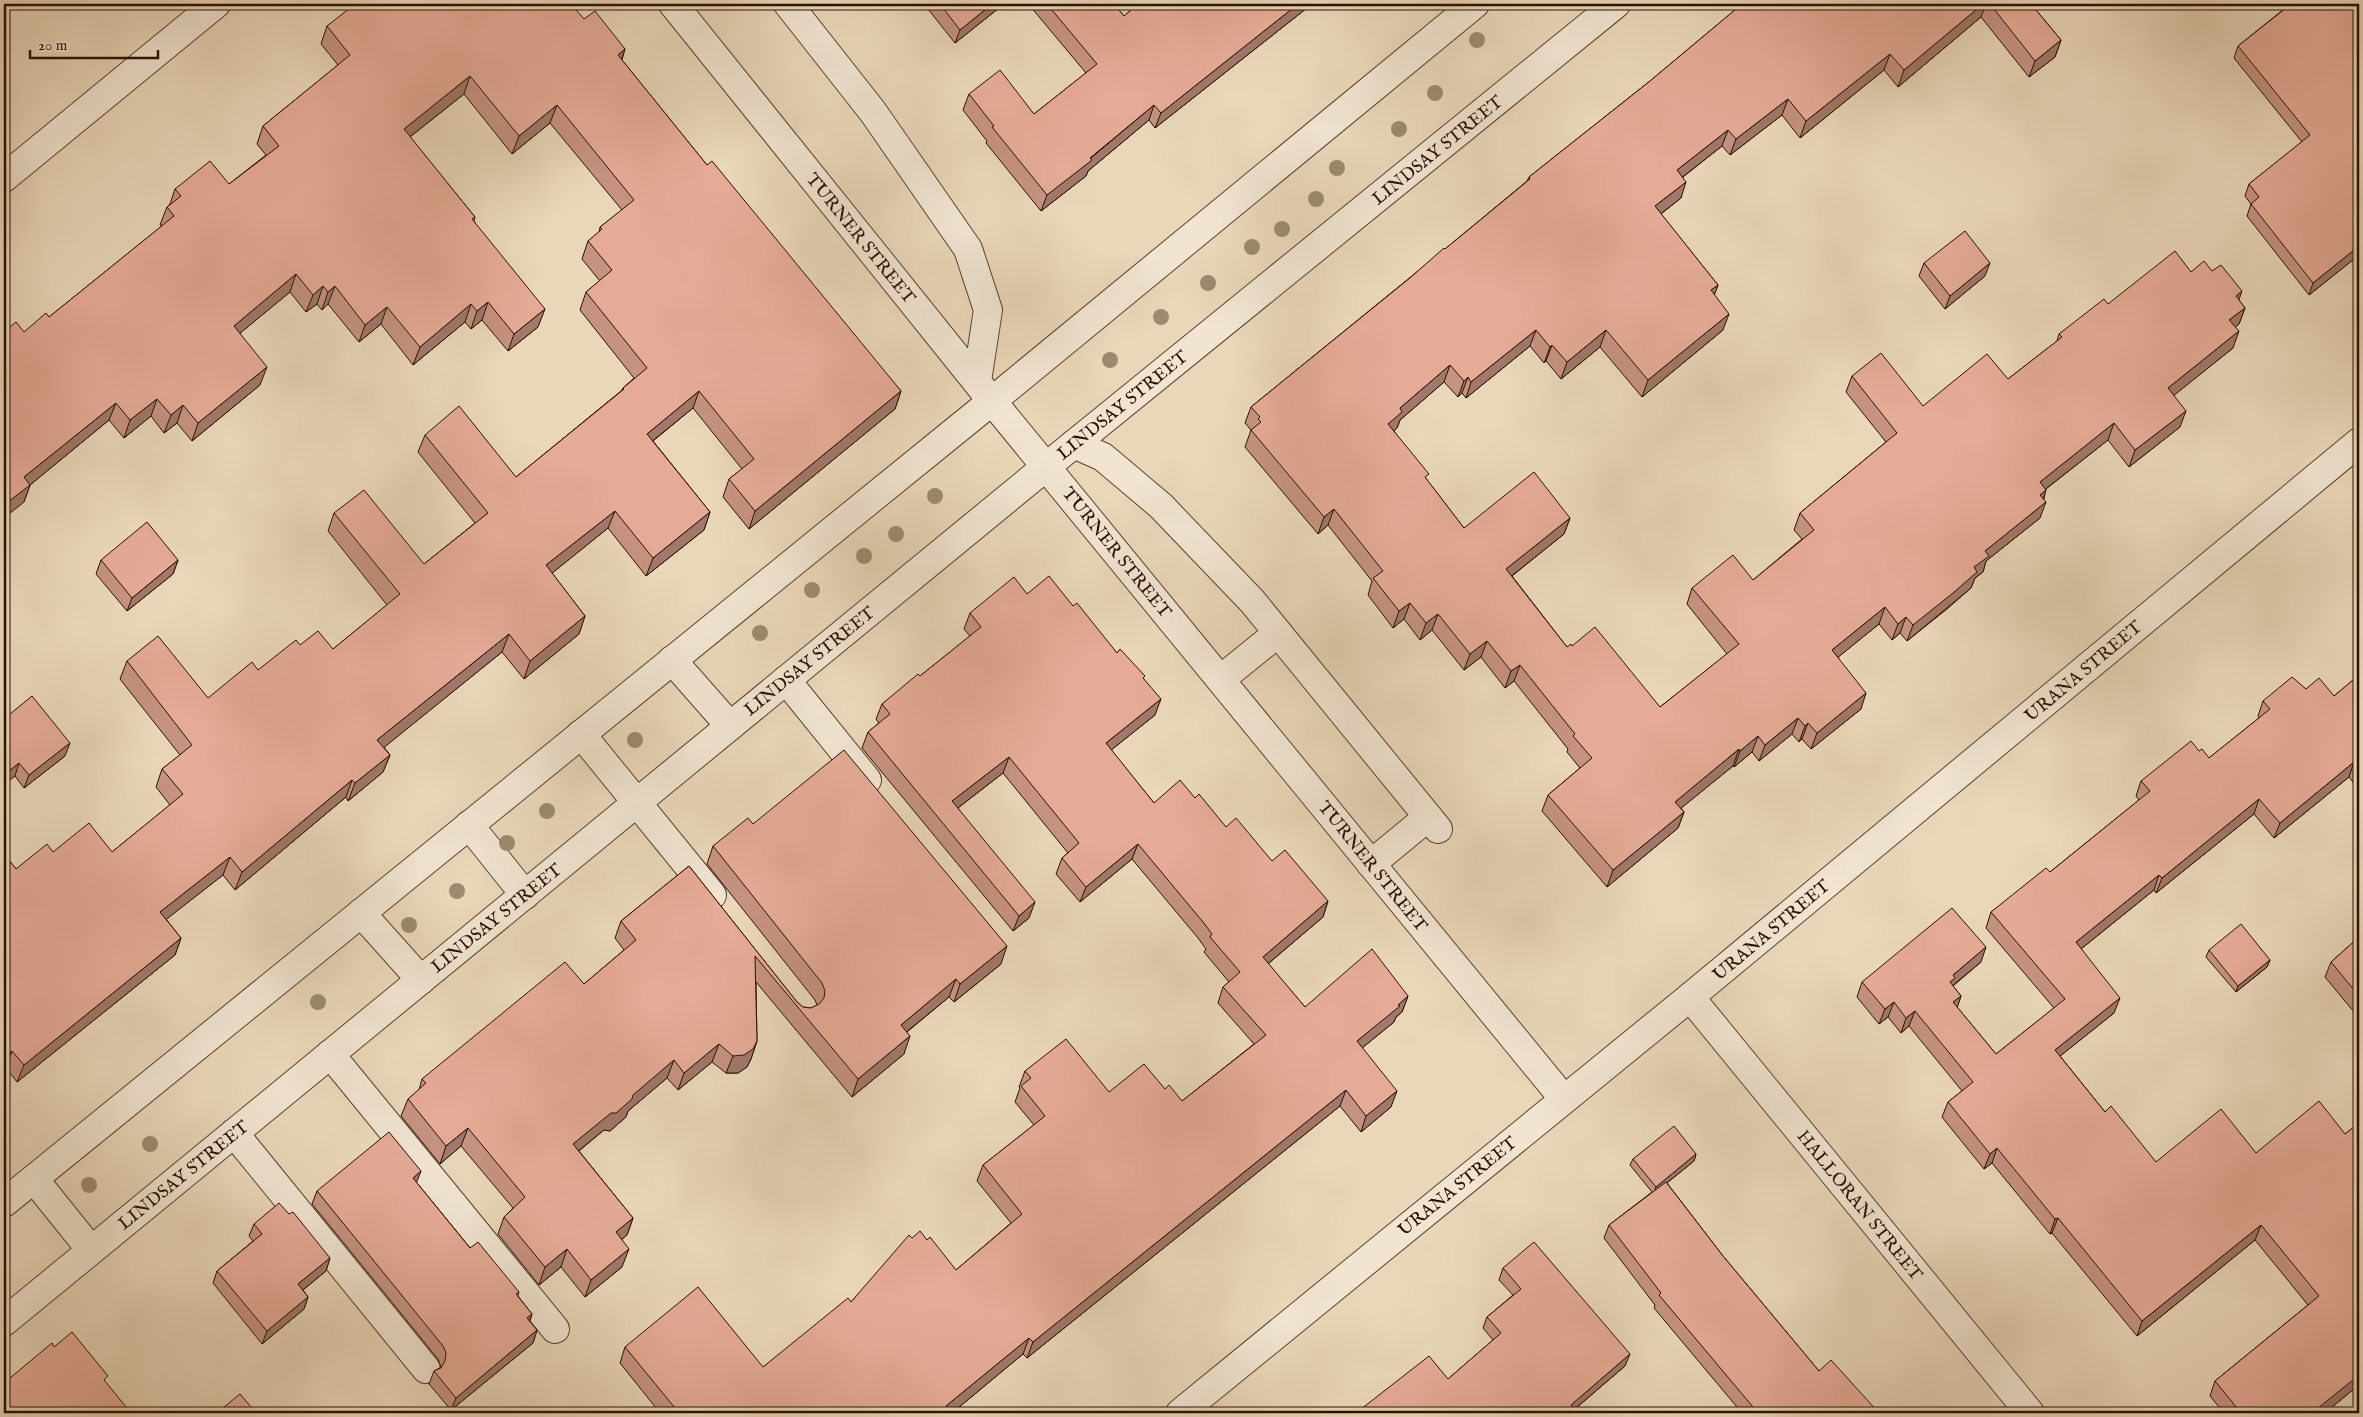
<svg xmlns="http://www.w3.org/2000/svg" width="2363" height="1417" viewBox="0 0 2363 1417" font-family="'IM FELL English',serif">
  <style>
    .lines { fill: none; stroke-linecap: round; stroke-linejoin: round }
    .minor-casing { stroke: #5a4230; stroke-width: 30 }
    .minor { stroke: #f1e5d2; stroke-width: 28 }
    .tree { fill: #9c8b70 }
    .wall { fill: #c69382; stroke: #2a1002 }
    .shaded-wall { fill: #a1786a; stroke: #2a1002 }
    .building { fill: #e6ab97; stroke: #2a1002 }
    .labels { text-anchor: middle; stroke-width: 5; stroke-linejoin: round; paint-order: stroke }
    .street-label { font-size: 18px; fill: #2a1002; stroke: #f1e5d2 }
  </style>
  <rect width="100%" height="100%" fill="#ead7ba"/>
  <filter id="stains"><feTurbulence type="fractalNoise" baseFrequency=".004" numOctaves="4"/><feColorMatrix values="0 0 0 0 .2 0 0 0 0 .09 0 0 0 0 .02 0 0 0 .5 -.17"/></filter>
  <radialGradient id="worn" r=".72"><stop offset=".6" stop-color="#630" stop-opacity="0"/><stop offset="1" stop-color="#630" stop-opacity=".3"/></radialGradient>
  <g class="lines">
    <defs>
      <g id="minor">
        <path d="M673,4L992,401L1563,1098"/>
        <path d="M788,4L873,112L968,249L988,310L977,381"/>
        <path d="M4,178L216,4"/>
        <path d="M1074,444L1103,457L1161,506L1252,601L1438,829"/>
        <path d="M672,660L730,726"/>
        <path d="M1221,679L1278,633"/>
        <path d="M786,680L867,780"/>
        <path d="M581,734L712,895"/>
        <path d="M469,825L525,895"/>
        <path d="M1371,864L1428,817"/>
        <path d="M361,913L421,980"/>
        <path d="M1690,997L2030,1413"/>
        <path d="M330,1054L555,1329"/>
        <path d="M234,1133L426,1369"/>
        <path d="M34,1179L91,1250"/>
        <path d="M4,1203L992,401L1475,4"/>
        <path d="M4,1322L1047,466L1616,4"/>
        <path d="M1180,1413L1690,997L2359,442"/>
      </g>
    </defs>
    <use href="#minor" class="minor-casing"/>
    <use href="#minor" class="minor"/>
  </g>
  <g class="tree">
    <circle cx="1477" cy="40" r="8"/>
    <circle cx="1435" cy="93" r="8"/>
    <circle cx="1399" cy="129" r="8"/>
    <circle cx="1337" cy="168" r="8"/>
    <circle cx="1316" cy="199" r="8"/>
    <circle cx="1282" cy="229" r="8"/>
    <circle cx="1252" cy="247" r="8"/>
    <circle cx="1208" cy="283" r="8"/>
    <circle cx="1161" cy="317" r="8"/>
    <circle cx="1110" cy="360" r="8"/>
    <circle cx="935" cy="496" r="8"/>
    <circle cx="896" cy="534" r="8"/>
    <circle cx="864" cy="556" r="8"/>
    <circle cx="812" cy="590" r="8"/>
    <circle cx="760" cy="633" r="8"/>
    <circle cx="635" cy="740" r="8"/>
    <circle cx="547" cy="811" r="8"/>
    <circle cx="507" cy="843" r="8"/>
    <circle cx="457" cy="891" r="8"/>
    <circle cx="409" cy="925" r="8"/>
    <circle cx="318" cy="1002" r="8"/>
    <circle cx="150" cy="1144" r="8"/>
    <circle cx="89" cy="1185" r="8"/>
  </g>
  <g class="wall">
    <path d="M924,4H1004L955,43Z"/>
    <path d="M1030,4H1114L1124,16L1138,4H1312L1155,128L1149,120L1088,171L1086,176L1041,211L986,143L987,141L963,110L969,94L1034,114L1086,73L1030,6Z"/>
    <path d="M1742,4H2031L2061,40L2055,57L2029,77L1981,17L1898,87L1884,70L1800,138L1782,115L1730,155L1722,146L1683,177L1681,198L1661,214L1718,285L1714,295L1723,330L1642,397L1600,347L1561,379L1546,361L1544,363L1530,346L1466,398L1462,393L1458,397L1444,382L1400,420L1397,428L1394,431L1427,480L1464,528L1570,518L1564,534L1512,576L1567,647L1572,646L1660,707L1727,654L1687,604L1692,588L1753,580L1802,539L1794,530L1800,513L1886,442L1846,392L1852,376L1923,406L2008,379L2057,341L2059,334L2108,304L2191,272L2212,271L2239,300L2245,308L2239,324L2235,327L2233,348L2174,395L2180,427L2129,467L2108,440L2046,489L2040,518L1986,561L1983,572L1975,578L1971,588L1947,609L1907,641L1900,633L1892,640L1879,624L1838,657L1861,709L1811,749L1802,739L1799,742L1792,734L1759,761L1752,752L1734,767L1733,766L1681,808L1684,812L1678,828L1607,887L1542,811L1548,795L1580,768L1567,752L1568,749L1514,681L1505,688L1481,657L1464,670L1432,630L1420,640L1404,619L1393,628L1368,595L1372,581L1328,525L1318,534L1245,447L1251,430L1245,423L1251,407L1445,249L1527,181L1529,177L1650,81Z"/>
    <path d="M2280,4H2359V255L2309,295L2247,216L2251,204L2245,196L2249,184L2302,142L2234,58L2238,46L2284,9Z"/>
    <path d="M359,5L584,19L625,49L622,60L707,165L901,391L895,409L749,529L723,497L729,479L742,469L693,408L653,441L710,512L704,530L646,576L608,528L552,573L585,616L579,634L524,679L502,652L384,747L390,755L383,772L348,801L346,797L235,890L223,875L166,919L181,938L175,955L17,1082L6,1068L4,1070V854L16,869L53,852H112L170,805L156,787L162,769L180,755L120,679L127,661L208,698L258,670L300,645L333,649L387,605L328,531L334,513L424,564L475,523L418,452L425,435L516,477L621,391L623,388L634,378L580,310L586,292L600,281L582,259L588,241L599,233L600,227L622,210L550,123L512,154L464,94L410,137L475,217L474,221L538,327L508,351L482,320L471,329L465,322L413,365L381,324L359,342L328,304L322,310L317,304L306,312L290,292L240,333L260,385L192,441L177,423L164,433L151,416L124,438L109,420L30,485L24,502V332L49,317L162,226L160,225L167,207L170,204L175,189L229,184L266,155L257,144L263,126L338,65L321,44L327,26Z"/>
    <path d="M1924,263L1985,276L1945,309L1919,276Z"/>
    <path d="M101,560H178L173,574L127,611L96,574Z"/>
    <path d="M1027,594L1073,606L1117,653L1144,679L1155,715L1111,750L1154,803L1195,798L1226,827L1272,861L1328,901L1323,917L1268,964L1305,1007L1408,996L1402,1012L1396,1017L1394,1022L1362,1048L1391,1107L1361,1132L1340,1106L1027,1358L1023,1354L952,1413H660L620,1363L625,1347L763,1367L851,1302L912,1238L927,1240L956,1270L1011,1223L977,1181L983,1165L1034,1125L1015,1102L1020,1088L1019,1087L1025,1071L1109,1092L1165,1089L1182,1101L1254,1044L1218,1003L1223,987L1229,982L1204,952L1206,949L1198,938L1132,859L1080,902L1056,874L1062,858L1068,853L1003,773L958,808L1029,918L1013,931L862,748L868,732L879,723L876,719L882,704L920,676L970,636L964,629L970,613Z"/>
    <path d="M2359,675V790L2349,777L2274,838L2254,814L2156,893L2154,890L2081,949L2114,1013L2060,1056L2105,1112L2156,1162L2256,1153L2345,1134L2359,1123V1378L2355,1388L2325,1413H2224L2210,1396L2215,1381L2308,1305L2255,1240L2137,1336L2052,1233L2050,1234L1992,1163L1984,1169L1942,1117L1948,1102L1962,1091L1909,1026L1901,1033L1888,1017L1879,1024L1857,997L1862,982L1981,962L1953,986L1961,996L1957,1007L1996,1054L2054,1008L1986,928L1991,912L2050,872L2139,800L2136,796L2141,781L2199,751L2209,758L2259,718L2258,716L2263,701L2306,689L2334,696Z"/>
    <path d="M4,719L65,756L24,788L15,776Z"/>
    <path d="M753,824L1001,964L954,1002L949,997L907,1032L904,1054L852,1097L756,982L757,1041L751,1059L747,1067L738,1073H726L712,1062L678,1090L667,1078L628,1111L626,1117L610,1131L604,1130L579,1151L633,1218L627,1235L621,1240L622,1267L585,1297L561,1267L539,1285L498,1234L504,1217L513,1208L461,1146L440,1164L401,1116L408,1099L419,1090L422,1079L584,984L624,950L615,938L621,921L689,866L797,1002L803,1007L811,1008L817,1005L815,1000L707,864L713,846Z"/>
    <path d="M2359,937V1018L2325,977L2331,962Z"/>
    <path d="M2209,950L2270,960L2267,967L2236,992L2206,957Z"/>
    <path d="M1696,1154L1694,1161L1667,1183L1723,1256L1819,1371L1879,1413H1742L1654,1308L1655,1305L1604,1238L1609,1225L1652,1192L1630,1165L1633,1159Z"/>
    <path d="M417,1183L470,1248L519,1292L518,1296L532,1314L530,1321L537,1330L533,1343L451,1410L429,1384L434,1371L441,1367L438,1359L312,1204L317,1191Z"/>
    <path d="M289,1214L330,1258L326,1271L303,1290L308,1297L304,1309L262,1344L213,1283L217,1271L253,1241L249,1236L254,1224Z"/>
    <path d="M1503,1268L1625,1366L1575,1409L1448,1379L1493,1340L1483,1328L1487,1317L1513,1295L1499,1280Z"/>
  </g>
  <g class="shaded-wall">
    <path d="M992,4H1004L955,43L960,30Z"/>
    <path d="M1298,4H1312L1155,128L1161,113Z"/>
    <path d="M1983,4H1986L1981,17L1898,87L1904,70Z"/>
    <path d="M2061,40L2055,57L2029,77L2035,61Z"/>
    <path d="M625,49L619,67L618,55Z"/>
    <path d="M1890,54L1884,70L1800,138L1806,121Z"/>
    <path d="M470,76L464,94L397,147L404,129Z"/>
    <path d="M1788,99L1782,115L1730,155L1736,139Z"/>
    <path d="M557,105L550,123L512,154L519,136Z"/>
    <path d="M1154,105L1149,120L1088,171L1086,176L1041,211L1047,195Z"/>
    <path d="M1728,130L1722,146L1671,186L1677,170Z"/>
    <path d="M1686,182L1681,198L1649,223L1655,206Z"/>
    <path d="M2359,246V255L2309,295L2313,283Z"/>
    <path d="M1990,263L1985,276L1945,309L1950,296Z"/>
    <path d="M296,274L290,292L227,344L234,326Z"/>
    <path d="M1718,285L1712,301L1711,290Z"/>
    <path d="M323,286L317,304L306,312L313,295Z"/>
    <path d="M335,286L328,304L322,310L328,292Z"/>
    <path d="M2242,291L2236,308V296Z"/>
    <path d="M488,302L482,320L471,329L477,311Z"/>
    <path d="M471,304L465,322L413,365L420,347Z"/>
    <path d="M387,307L381,324L359,342L365,325Z"/>
    <path d="M2245,308L2239,324L2223,337L2229,320Z"/>
    <path d="M545,309L538,327L508,351L514,334Z"/>
    <path d="M1729,314L1723,330L1642,397L1648,380Z"/>
    <path d="M1536,330L1530,346L1466,398L1471,382Z"/>
    <path d="M1606,330L1600,347L1561,379L1567,362Z"/>
    <path d="M2239,331L2233,348L2162,405L2168,388Z"/>
    <path d="M1552,345L1546,361L1544,363L1550,347Z"/>
    <path d="M1450,365L1444,382L1400,420L1397,428L1383,441L1388,424L1400,408Z"/>
    <path d="M267,367L260,385L192,441L198,423Z"/>
    <path d="M1468,377L1462,393L1458,397L1464,381Z"/>
    <path d="M699,391L693,408L640,451L647,434Z"/>
    <path d="M901,391L895,409L749,529L755,511Z"/>
    <path d="M157,399L151,416L124,438L130,420Z"/>
    <path d="M116,403L109,420L30,485L24,502L4,518V505L24,477Z"/>
    <path d="M183,405L177,423L164,433L171,415Z"/>
    <path d="M2186,411L2180,427L2129,467L2135,450Z"/>
    <path d="M2114,423L2108,440L2034,498L2040,482Z"/>
    <path d="M2046,490L2041,506L2040,495Z"/>
    <path d="M2046,502L2040,518L1986,561L1983,572L1975,578L1971,588L1907,641L1913,625L1974,567L1985,551Z"/>
    <path d="M1334,509L1328,525L1318,534L1324,517Z"/>
    <path d="M615,511L608,528L540,583L546,565Z"/>
    <path d="M710,512L704,530L646,576L653,558Z"/>
    <path d="M1570,518L1564,534L1500,585L1506,569Z"/>
    <path d="M178,560L173,574L127,611L132,598Z"/>
    <path d="M1410,603L1404,619L1393,628L1399,611Z"/>
    <path d="M1885,607L1879,624L1826,667L1832,650Z"/>
    <path d="M1438,614L1432,630L1420,640L1426,623Z"/>
    <path d="M585,616L579,634L524,679L530,661Z"/>
    <path d="M1906,617L1900,633L1892,640L1898,624Z"/>
    <path d="M509,634L502,652L371,758L377,740Z"/>
    <path d="M1487,641L1481,657L1464,670L1470,654Z"/>
    <path d="M1520,665L1514,681L1505,688L1511,671Z"/>
    <path d="M1866,693L1861,709L1811,749L1817,733Z"/>
    <path d="M1161,699L1155,715L1100,759L1106,743Z"/>
    <path d="M1798,718L1792,734L1759,761L1765,745Z"/>
    <path d="M1808,723L1802,739L1799,742L1805,726Z"/>
    <path d="M1758,736L1752,752L1734,767L1740,751Z"/>
    <path d="M70,743L65,756L24,788L29,775Z"/>
    <path d="M1739,749L1733,766L1669,818L1675,802Z"/>
    <path d="M390,755L383,772L348,801L355,783Z"/>
    <path d="M1009,757L1003,773L946,817L952,801Z"/>
    <path d="M2354,762L2349,777L2274,838L2280,823Z"/>
    <path d="M19,763L15,776L4,785V775Z"/>
    <path d="M352,780L346,797L235,890L242,872Z"/>
    <path d="M2259,799L2254,814L2156,893L2162,878Z"/>
    <path d="M1684,812L1678,828L1607,887L1613,870Z"/>
    <path d="M1138,844L1132,859L1080,902L1086,887Z"/>
    <path d="M230,857L223,875L154,929L160,912Z"/>
    <path d="M2159,875L2154,890L2071,957L2076,942Z"/>
    <path d="M1328,901L1323,917L1257,973L1263,957Z"/>
    <path d="M1035,902L1029,918L1013,931L1019,916Z"/>
    <path d="M181,938L175,955L17,1082L24,1065Z"/>
    <path d="M1007,946L1001,964L954,1002L960,984Z"/>
    <path d="M1986,947L1981,962L1952,986L1944,997L1953,975Z"/>
    <path d="M2270,960L2267,967L2236,992L2238,986Z"/>
    <path d="M956,979L949,997L894,1042L901,1025Z"/>
    <path d="M1408,996L1402,1012L1396,1017L1394,1022L1351,1057L1357,1041Z"/>
    <path d="M1961,996L1956,1011L1953,1002Z"/>
    <path d="M2120,998L2114,1013L2049,1065L2055,1050Z"/>
    <path d="M1894,1002L1888,1017L1879,1024L1885,1009Z"/>
    <path d="M1915,1011L1909,1026L1901,1033L1906,1018Z"/>
    <path d="M910,1036L904,1054L852,1097L858,1079Z"/>
    <path d="M757,1041L751,1059L747,1067L738,1073H726L733,1056Z"/>
    <path d="M719,1044L712,1062L678,1090L684,1073Z"/>
    <path d="M12,1051L6,1068L4,1070V1058Z"/>
    <path d="M674,1060L667,1078L628,1111L626,1117L610,1131L604,1130L566,1161L573,1144Z"/>
    <path d="M1346,1090L1340,1106L1027,1358L1033,1342Z"/>
    <path d="M1397,1091L1391,1107L1361,1132L1366,1116Z"/>
    <path d="M468,1128L461,1146L440,1164L446,1146Z"/>
    <path d="M1997,1148L1992,1163L1984,1169L1990,1154Z"/>
    <path d="M1696,1154L1694,1161L1653,1194L1656,1187Z"/>
    <path d="M421,1171L416,1184L413,1178Z"/>
    <path d="M633,1218L627,1235L609,1250L616,1232Z"/>
    <path d="M2058,1218L2052,1233L2050,1234L2055,1219Z"/>
    <path d="M2261,1225L2255,1240L2137,1336L2142,1321Z"/>
    <path d="M567,1249L561,1267L539,1285L545,1267Z"/>
    <path d="M629,1249L622,1267L585,1297L591,1280Z"/>
    <path d="M330,1258L326,1271L294,1297L298,1284Z"/>
    <path d="M308,1297L304,1309L262,1344L267,1331Z"/>
    <path d="M532,1314L527,1327V1318Z"/>
    <path d="M537,1330L533,1343L451,1410L456,1398Z"/>
    <path d="M1029,1338L1023,1354L952,1413H944L946,1406Z"/>
    <path d="M1630,1354L1625,1366L1570,1413L1571,1405Z"/>
    <path d="M2359,1366V1378L2355,1388L2325,1413H2312Z"/>
  </g>
  <g class="building">
    <path d="M355,4H358L359,5L360,4H571L584,19L595,11L625,49L618,55L707,165L712,161L901,391L755,511L729,479L754,459L699,391L647,434L710,512L653,558L615,511L546,565L585,616L530,661L509,634L377,740L390,755L355,783L352,780L242,872L230,857L160,912L181,938L24,1065L12,1051L4,1058V854L16,869L47,844L53,852L89,823L112,852L183,794L162,769L192,745L127,661L158,636L208,698L252,662L258,670L296,640L300,645L318,631L333,649L400,594L334,513L364,490L424,564L488,513L425,435L459,406L516,477L624,389L623,388L647,368L586,292L612,270L588,241L602,229L600,227L634,200L557,105L519,136L470,76L404,129L475,217L472,219L545,309L514,334L488,302L477,311L471,304L420,347L387,307L365,325L335,286L328,292L323,286L313,295L296,274L234,326L267,367L198,423L183,405L171,415L157,399L130,420L116,403L24,477L30,485L4,505V332L16,322L24,332L46,313L49,317L174,216L167,207L181,196L175,189L210,161L229,184L279,146L263,126L350,55L327,26Z"/>
    <path d="M940,4H992L960,30Z"/>
    <path d="M1047,4H1114L1124,16L1138,4H1298L1161,113L1154,105L1090,158L1092,160L1047,195L992,127L994,126L969,94L1000,70L1034,114L1097,64Z"/>
    <path d="M1742,4H1983L1904,70L1890,54L1806,121L1788,99L1736,139L1728,130L1677,170L1686,182L1655,206L1718,285L1711,290L1729,314L1648,380L1606,330L1567,362L1552,345L1550,347L1536,330L1471,382L1468,377L1464,381L1450,365L1400,408L1402,412L1388,424L1429,474L1425,477L1464,528L1534,472L1570,518L1506,569L1567,647L1571,644L1572,646L1595,627L1660,707L1739,644L1692,588L1733,555L1753,580L1814,530L1800,513L1897,433L1852,376L1881,353L1923,406L1987,354L2008,379L2062,337L2059,334L2104,299L2108,304L2175,251L2191,272L2204,261L2212,271L2221,265L2242,291L2236,296L2245,308L2229,320L2239,331L2168,388L2186,411L2135,450L2114,423L2040,482L2046,490L2040,495L2046,502L1985,551L1989,556L1974,567L1977,572L1953,593L1913,625L1906,617L1898,624L1885,607L1832,650L1866,693L1817,733L1808,723L1805,726L1798,718L1765,745L1758,736L1740,751L1739,749L1675,802L1684,812L1613,870L1548,795L1592,758L1573,736L1575,734L1520,665L1511,671L1487,641L1470,654L1438,614L1426,623L1410,603L1399,611L1373,578L1383,571L1334,509L1324,517L1251,430L1261,422L1258,419L1260,417L1251,407L1411,277L1444,248L1445,249L1530,179L1529,177L1650,81Z"/>
    <path d="M1990,4H2031L2061,40L2035,61Z"/>
    <path d="M2291,4H2359V246L2313,283L2251,204L2259,197L2249,184L2310,135L2238,46Z"/>
    <path d="M1965,231L1990,263L1950,296L1924,263Z"/>
    <path d="M147,522L178,560L132,598L101,560Z"/>
    <path d="M1049,576L1073,606L1077,603L1117,653L1120,649L1145,676L1143,678L1161,699L1106,743L1154,803L1180,780L1195,798L1199,794L1226,827L1236,818L1272,861L1285,850L1328,901L1263,957L1305,1007L1372,949L1408,996L1398,1005L1400,1006L1357,1041L1397,1091L1366,1116L1346,1090L1033,1342L1029,1338L946,1406L950,1411L948,1413H679L625,1347L698,1287L763,1367L848,1298L851,1302L909,1235L912,1238L920,1231L927,1240L930,1237L956,1270L1022,1214L983,1165L1045,1116L1021,1086L1031,1078L1025,1071L1066,1039L1109,1092L1144,1064L1165,1089L1169,1085L1182,1101L1266,1035L1223,987L1240,972L1210,937L1212,934L1203,922L1138,844L1086,887L1062,858L1079,843L1009,757L952,801L1035,902L1019,916L868,732L890,714L882,704L918,674L920,676L981,627L970,613L1014,577L1027,594Z"/>
    <path d="M2359,675V768L2354,762L2280,823L2259,799L2162,878L2159,875L2076,942L2120,998L2055,1050L2105,1112L2111,1106L2156,1162L2221,1109L2256,1153L2319,1101L2345,1134L2359,1123V1366L2357,1368L2359,1372V1375L2312,1413H2241L2215,1381L2319,1296L2261,1225L2142,1321L2058,1218L2055,1219L1997,1148L1990,1154L1948,1102L1973,1082L1915,1011L1906,1018L1894,1002L1885,1009L1862,982L1952,908L1986,947L1953,975L1955,978L1950,982L1961,996L1953,1002L1996,1054L2065,999L1991,912L2046,868L2050,872L2150,791L2141,781L2191,741L2199,751L2202,749L2209,758L2270,709L2263,701L2292,677L2306,689L2319,678L2334,696Z"/>
    <path d="M32,696L70,743L29,775L19,763L4,775V719Z"/>
    <path d="M844,750L1007,946L960,984L956,979L901,1025L910,1036L858,1079L755,956L757,1041L753,1049L744,1055L733,1056L719,1044L684,1073L674,1060L633,1095L632,1099L616,1113H611L573,1144L633,1218L616,1232L629,1249L591,1280L567,1249L545,1267L504,1217L525,1197L468,1128L446,1146L408,1099L426,1083L422,1079L565,962L584,984L636,940L621,921L689,866L797,1002L803,1007L811,1008L819,1004L824,998L825,991L822,983L713,846L748,818L753,824Z"/>
    <path d="M2241,924L2270,960L2238,986L2209,950Z"/>
    <path d="M2359,937V996L2331,962Z"/>
    <path d="M1674,1126L1696,1154L1656,1187L1633,1159Z"/>
    <path d="M389,1132L421,1171L413,1178L470,1248L478,1242L519,1292L516,1294L532,1314L527,1318L537,1330L456,1398L434,1371L441,1368L445,1361L446,1353L443,1346L317,1191Z"/>
    <path d="M1666,1182L1723,1256L1819,1371L1831,1360L1879,1413H1758L1659,1295L1661,1293L1609,1225Z"/>
    <path d="M279,1203L289,1214L293,1212L330,1258L298,1284L308,1297L267,1331L217,1271L262,1234L254,1224Z"/>
    <path d="M1534,1242L1630,1354L1571,1405L1578,1413H1356L1429,1356L1448,1379L1501,1333L1487,1317L1521,1289L1503,1268Z"/>
    <path d="M72,1332L108,1376L104,1380L131,1413H4V1383L52,1343L54,1347Z"/>
    <path d="M240,1394L256,1413H217Z"/>
  </g>
  <g class="labels">
    <g class="street-label">
      <text transform="translate(1437 150) rotate(-39)" y="6">LINDSAY STREET</text>
      <text transform="translate(861 238) rotate(51)" y="6">TURNER STREET</text>
      <text transform="translate(1122 405) rotate(-39)" y="6">LINDSAY STREET</text>
      <text transform="translate(1117 552) rotate(51)" y="6">TURNER STREET</text>
      <text transform="translate(809 661) rotate(-39)" y="6">LINDSAY STREET</text>
      <text transform="translate(2083 671) rotate(-40)" y="6">URANA STREET</text>
      <text transform="translate(1373 866) rotate(51)" y="6">TURNER STREET</text>
      <text transform="translate(496 918) rotate(-39)" y="6">LINDSAY STREET</text>
      <text transform="translate(1771 930) rotate(-40)" y="6">URANA STREET</text>
      <text transform="translate(183 1175) rotate(-39)" y="6">LINDSAY STREET</text>
      <text transform="translate(1457 1186) rotate(-39)" y="6">URANA STREET</text>
      <text transform="translate(1860 1205) rotate(51)" y="6">HALLORAN STREET</text>
    </g>
  </g>
  <rect width="2363" height="1417" fill="none" stroke="#ead7ba" stroke-width="20"/>
  <rect x="5" y="5" width="2353" height="1407" fill="none" stroke="#2a1002" stroke-width="2.5"/>
  <rect x="10" y="10" width="2343" height="1397" fill="none" stroke="#2a1002"/>
  <path d="M30 50v8h128v-8" fill="none" stroke="#2a1002" stroke-width="2.5"/>
  <text x="38" y="50" font-size="15" fill="#2a1002" stroke="#f1e5d2" stroke-width="4" paint-order="stroke">20 m</text>
  <rect width="100%" height="100%" filter="url(#stains)"/>
  <rect width="100%" height="100%" fill="url(#worn)"/>
</svg>
